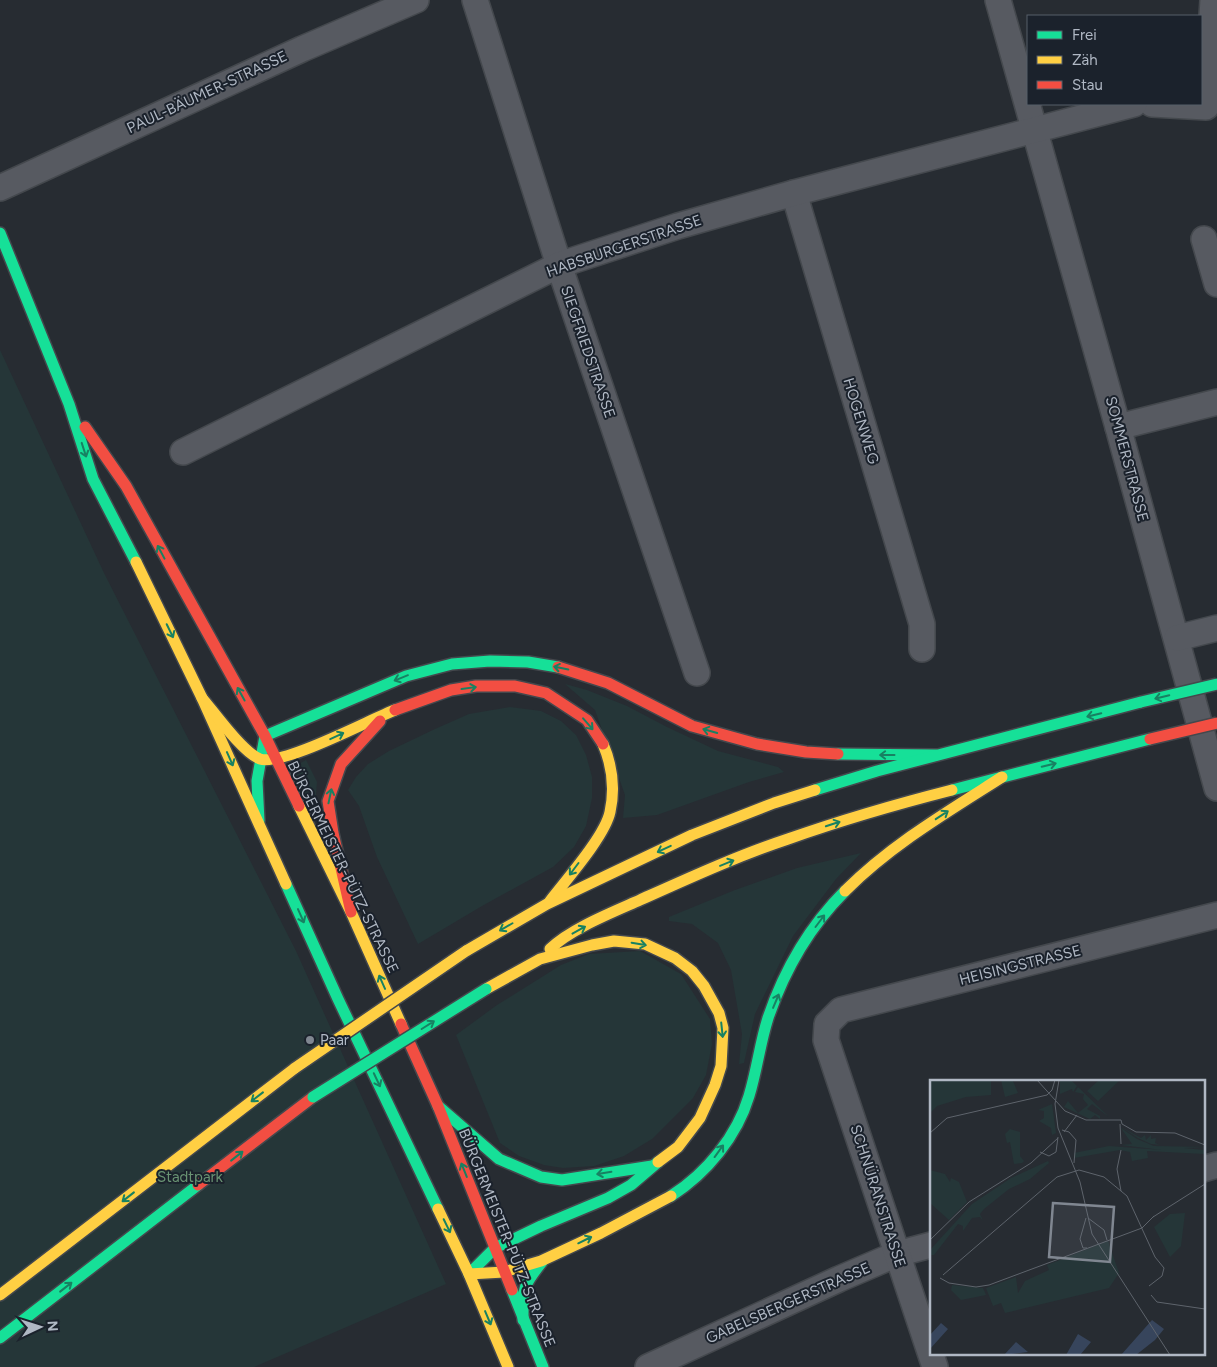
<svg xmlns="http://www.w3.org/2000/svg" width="1217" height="1367" viewBox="0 0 1217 1367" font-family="Figtree,sans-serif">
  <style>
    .green { fill: #253638 }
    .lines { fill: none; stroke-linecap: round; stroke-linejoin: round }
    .street-casing { stroke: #44484d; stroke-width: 28 }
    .fast-casing { stroke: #44484d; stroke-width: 14 }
    .slow-casing { stroke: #44484d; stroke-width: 14 }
    .jam-casing { stroke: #44484d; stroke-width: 14 }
    .street { stroke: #575a61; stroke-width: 25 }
    .fast { stroke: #16e098; stroke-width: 11 }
    .slow { stroke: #ffcf43; stroke-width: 11 }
    .jam { stroke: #f24e42; stroke-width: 11 }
    .fast-bridge-casing { stroke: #44484d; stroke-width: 14; stroke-linecap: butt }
    .slow-bridge-casing { stroke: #44484d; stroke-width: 14; stroke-linecap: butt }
    .jam-bridge-casing { stroke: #44484d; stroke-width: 14; stroke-linecap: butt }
    .fast-bridge { stroke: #16e098; stroke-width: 11 }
    .slow-bridge { stroke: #ffcf43; stroke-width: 11 }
    .jam-bridge { stroke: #f24e42; stroke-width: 11 }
    .oneway { stroke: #188162 }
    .poi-dot { fill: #808791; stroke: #1b222c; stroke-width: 2 }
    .labels { text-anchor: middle; stroke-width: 4; stroke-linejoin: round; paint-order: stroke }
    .street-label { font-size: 15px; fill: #b0b8c4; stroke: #1b222c }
    .poi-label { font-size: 15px; fill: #b0b8c4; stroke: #1b222c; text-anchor: start }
    .park-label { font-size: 15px; fill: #699373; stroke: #1b222c }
    .inset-road { fill: none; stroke: #5e646c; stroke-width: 1 }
    .view { fill: #808791; fill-opacity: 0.15; stroke: #808791; stroke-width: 2.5 }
    .inset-edge { fill: none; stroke: #b0b8c4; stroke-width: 2.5 }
  </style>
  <rect width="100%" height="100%" fill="#272c32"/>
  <g class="green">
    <path d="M0,350L104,573L296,951L446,1284L254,1367H0Z"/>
    <path d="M565,684L587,690L627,706L667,727L718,751L778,767L784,772L749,782L657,815L623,818L625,795L595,710Z"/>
    <path d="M510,707L541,711L561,721L576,735L586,755L592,777V798L586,826L574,847L553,867L482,906L418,944L377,857L359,806L348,790L356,777L368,764L389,751L435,729L469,714Z"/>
    <path d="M306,760L317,782L315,806L310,808L292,768Z"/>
    <path d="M861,853L836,879L793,936L755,1014L744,1063L739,1064L742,1034L731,970L718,943L692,924L669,921V917L735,890L797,868Z"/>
    <path d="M640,951L681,974L710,1019L712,1044L706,1075L693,1098L652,1139L624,1156L594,1166L563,1168L544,1165L519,1156L500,1143L456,1035L497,1005L561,965L589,954Z"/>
  </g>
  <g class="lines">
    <defs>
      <g id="street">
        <path d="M475,0L559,265L697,673"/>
        <path d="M998,0L1118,427L1217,788"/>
        <path d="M1152,104L1206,107L1213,0"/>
        <path d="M0,188L302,49L416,0"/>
        <path d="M794,193L922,624V649"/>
        <path d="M1204,239L1217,284"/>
        <path d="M1118,427L1217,402"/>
        <path d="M183,452L559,265L678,226L794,193L1134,104"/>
        <path d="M1177,638L1217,628"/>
        <path d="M1203,1169L1217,1165"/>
        <path d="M648,1367L839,1279L897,1254L931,1245"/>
        <path d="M935,1367L826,1040L827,1024L841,1010L1217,915"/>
      </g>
      <g id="fast">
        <path d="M0,233L69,404L93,479L136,562"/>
        <path d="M838,754L936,755"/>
        <path d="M815,790L877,771L1141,702"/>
        <path d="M952,790L1150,739"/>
        <path d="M259,821L257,781L265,736L406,676L452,664L490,661L528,662L558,667"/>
        <path d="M286,884L338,999L438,1209"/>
        <path d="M438,1106L499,1159L541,1177L562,1180L652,1166"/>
        <path d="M671,1196C707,1173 737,1136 749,1096C757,1070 760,1043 768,1018C784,971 810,926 845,891"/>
        <path d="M469,1274L495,1248L541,1226L608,1198L631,1185L658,1162"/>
        <path d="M512,1290L543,1367"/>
        <path d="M523,1320C523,1288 522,1287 542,1262"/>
        <path d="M0,1338L198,1185"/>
      </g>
      <g id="slow">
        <path d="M136,562L202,698L286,884"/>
        <path d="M202,698C214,712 243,753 260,759C283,766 369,720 395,710"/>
        <path d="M299,806L351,912L401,1024"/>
        <path d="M845,891C891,845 947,812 1002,777"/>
        <path d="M550,901C566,880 605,836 610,812C615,789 612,765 603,744"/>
        <path d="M550,949C570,929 613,912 640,900C689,878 737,856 788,839C842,820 897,804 952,790"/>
        <path d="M466,951L547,904L692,835L774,803L815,790"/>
        <path d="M486,989L540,959L592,945L614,941L645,944L675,958L692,971L704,986L719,1013L723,1028L721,1066L715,1085L700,1118L678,1147L658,1162"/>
        <path d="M438,1209L469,1274L508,1367"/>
        <path d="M469,1274L504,1272L541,1261L601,1233L671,1196"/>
        <path d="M0,1295L295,1068"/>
      </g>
      <g id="jam">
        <path d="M85,427L126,486L265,736L299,806"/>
        <path d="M558,667L608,683L692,726L757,744L806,752L838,754"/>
        <path d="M395,710L451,690L476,686H515L546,693L587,720L603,744"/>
        <path d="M351,912L333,833L328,801L341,764L380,721"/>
        <path d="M401,1024L438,1106L512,1290"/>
        <path d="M198,1185L313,1097"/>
      </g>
    </defs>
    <use href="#street" class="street-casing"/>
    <use href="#fast" class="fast-casing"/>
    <use href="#slow" class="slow-casing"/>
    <use href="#jam" class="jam-casing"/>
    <use href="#street" class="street"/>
    <use href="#fast" class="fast"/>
    <use href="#slow" class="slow"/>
    <use href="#jam" class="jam"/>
    <defs>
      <g id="fast-bridge">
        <path d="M1141,702L1217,684"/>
        <path d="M313,1097L486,989"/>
      </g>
      <path id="slow-bridge" d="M295,1068L466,951"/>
      <path id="jam-bridge" d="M1150,739L1217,723"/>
    </defs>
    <use href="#fast-bridge" class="fast-bridge-casing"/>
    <use href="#slow-bridge" class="slow-bridge-casing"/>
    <use href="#jam-bridge" class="jam-bridge-casing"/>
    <use href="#fast-bridge" class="fast-bridge"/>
    <use href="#slow-bridge" class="slow-bridge"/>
    <use href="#jam-bridge" class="jam-bridge"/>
  </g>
  <defs><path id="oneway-shaft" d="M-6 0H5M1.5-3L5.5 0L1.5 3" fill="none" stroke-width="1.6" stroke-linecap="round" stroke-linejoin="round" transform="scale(1.25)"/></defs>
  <g class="oneway">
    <use href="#oneway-shaft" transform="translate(84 450) rotate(72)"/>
    <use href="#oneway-shaft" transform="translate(161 552) rotate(-118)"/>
    <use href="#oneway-shaft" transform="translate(170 631) rotate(64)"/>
    <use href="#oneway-shaft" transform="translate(561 668) rotate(-168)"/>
    <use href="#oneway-shaft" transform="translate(401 678) rotate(158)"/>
    <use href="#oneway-shaft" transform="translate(469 688) rotate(-8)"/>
    <use href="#oneway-shaft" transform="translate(241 694) rotate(-119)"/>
    <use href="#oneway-shaft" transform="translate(1162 697) rotate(166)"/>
    <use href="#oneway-shaft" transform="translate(1094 715) rotate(166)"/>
    <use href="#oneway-shaft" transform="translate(588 724) rotate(49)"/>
    <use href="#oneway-shaft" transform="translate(710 731) rotate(-164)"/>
    <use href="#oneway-shaft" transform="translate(337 736) rotate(-25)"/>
    <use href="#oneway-shaft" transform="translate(887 755) rotate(-180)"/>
    <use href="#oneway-shaft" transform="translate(230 759) rotate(66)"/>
    <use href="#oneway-shaft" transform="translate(1049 765) rotate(-14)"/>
    <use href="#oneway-shaft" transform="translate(330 796) rotate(-78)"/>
    <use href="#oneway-shaft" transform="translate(942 815) rotate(-33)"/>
    <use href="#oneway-shaft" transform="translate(833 824) rotate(-18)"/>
    <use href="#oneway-shaft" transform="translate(664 849) rotate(155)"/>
    <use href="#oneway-shaft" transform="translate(727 863) rotate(-22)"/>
    <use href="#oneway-shaft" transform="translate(574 869) rotate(127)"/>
    <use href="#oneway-shaft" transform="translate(301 916) rotate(66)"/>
    <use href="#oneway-shaft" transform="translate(820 921) rotate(-53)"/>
    <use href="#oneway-shaft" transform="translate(506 927) rotate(150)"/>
    <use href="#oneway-shaft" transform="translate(579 930) rotate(-29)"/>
    <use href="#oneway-shaft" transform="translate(639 944) rotate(10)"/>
    <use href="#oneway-shaft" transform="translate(382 982) rotate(-114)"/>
    <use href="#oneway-shaft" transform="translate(776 1001) rotate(-67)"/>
    <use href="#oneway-shaft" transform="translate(428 1025) rotate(-32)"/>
    <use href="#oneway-shaft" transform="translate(722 1030) rotate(84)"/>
    <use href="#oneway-shaft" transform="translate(377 1080) rotate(65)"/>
    <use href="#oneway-shaft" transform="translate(257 1097) rotate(142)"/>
    <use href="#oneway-shaft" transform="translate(719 1151) rotate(-54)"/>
    <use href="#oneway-shaft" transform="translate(237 1156) rotate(-38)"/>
    <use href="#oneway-shaft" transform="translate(464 1170) rotate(-112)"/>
    <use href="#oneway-shaft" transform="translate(604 1173) rotate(171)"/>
    <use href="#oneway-shaft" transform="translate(128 1197) rotate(142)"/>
    <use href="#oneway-shaft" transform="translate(447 1226) rotate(64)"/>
    <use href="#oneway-shaft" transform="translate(585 1240) rotate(-26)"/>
    <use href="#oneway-shaft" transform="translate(66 1287) rotate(-38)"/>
    <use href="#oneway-shaft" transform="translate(488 1318) rotate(67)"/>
  </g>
  <circle class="poi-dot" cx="310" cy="1040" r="5"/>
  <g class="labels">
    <g class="street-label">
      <text transform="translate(207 92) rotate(-25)" y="5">PAUL-BÄUMER-STRASSE</text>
      <text transform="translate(624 246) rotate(-19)" y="5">HABSBURGERSTRASSE</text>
      <text transform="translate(588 352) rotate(71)" y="5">SIEGFRIEDSTRASSE</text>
      <text transform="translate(861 421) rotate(73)" y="5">HOGENWEG</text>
      <text transform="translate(1127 459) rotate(75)" y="5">SOMMERSTRASSE</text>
      <text transform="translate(343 867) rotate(64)" y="5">BÜRGERMEISTER-PÜTZ-STRASSE</text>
      <text transform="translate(1020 965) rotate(-14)" y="5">HEISINGSTRASSE</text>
      <text transform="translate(878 1196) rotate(72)" y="5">SCHNÜRANSTRASSE</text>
      <text transform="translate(507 1238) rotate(68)" y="5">BÜRGERMEISTER-PÜTZ-STRASSE</text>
      <text transform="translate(788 1303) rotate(-24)" y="5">GABELSBERGERSTRASSE</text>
    </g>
    <g class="poi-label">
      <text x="320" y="1045">Paar</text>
    </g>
    <g class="park-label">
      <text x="190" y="1182">Stadtpark</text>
    </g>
  </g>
  <g transform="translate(930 1080)">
    <rect width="275" height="275" fill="#272c32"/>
    <path d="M0,0H61V15L36,17L7,26L0,33ZM71,0L83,1L88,13L75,17ZM130,0H141L147,6L143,12L142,9L130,14ZM169,0H190L168,21L157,11ZM148,7L179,37L162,24L157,29L170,36V39L165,35L160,39L134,27L138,21L148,33L158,25L153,19L154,14L145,12ZM122,24L126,53L122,55L121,48L109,41L114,38V31L108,30ZM191,47L211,58L215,55L216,60L221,55V59L226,58L225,63L230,65H274H232L221,64L208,58ZM191,48L207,59L224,66L275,67L254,68L274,70V74L217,71L218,78L202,81L200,72L190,70L144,78V73L179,66L232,70L191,65L202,64ZM80,49L90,52V76L94,81L92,83L84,84L80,62L77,63L75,54ZM118,81L119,83L100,99L79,109L54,129L50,134L53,141L50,137L42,138L33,151V146L28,144L4,175H0V170L42,124L81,98ZM0,90L15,94L20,102L21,98L29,102L37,122L19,140L0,123ZM255,133L251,166L240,177L224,147L240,134ZM178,161L189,193L179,208L75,233L71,223L63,226L56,208L86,197L88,213L95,201L119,190L117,185ZM22,205L53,208L56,215L31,220L21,210Z" fill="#253638"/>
    <path d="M222,240L234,249L225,260L206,275H191ZM11,243L18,249L0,269V255ZM148,254L161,262L150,275H136ZM86,262L98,272L74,275Z" fill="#37455c"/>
    <path class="inset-road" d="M107,0L135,31L156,40H191L192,44M129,0L125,24L128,48L150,102L162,154L240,275M190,44L191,64M192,44L206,52L245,53L275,65M132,50L139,52L146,60L144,83M134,52L147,35M0,53L17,38L117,15L122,10L125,0M191,70L187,89L191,111M110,72L119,76L126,72L128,57M223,137L275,104M156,138L150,159L153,168H157M158,138L174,150L177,160M0,160L39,122L101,83L128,58M13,195L127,97L149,90L174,97L197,116L225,177L234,188L232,196L219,206M10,198L19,203L46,207L59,205L212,148L224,136M221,215L227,222L275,229"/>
    <path class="view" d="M123,123L184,127L180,182L119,177Z"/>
    <rect width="275" height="275" class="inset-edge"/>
  </g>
  <rect x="1027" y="15" width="175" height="90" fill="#1b222c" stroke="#575e69"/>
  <rect x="1037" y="31" width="25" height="8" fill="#16e098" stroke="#575e69"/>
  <text x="1072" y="40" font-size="15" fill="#b0b8c4">Frei</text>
  <rect x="1037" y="56" width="25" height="8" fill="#ffcf43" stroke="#575e69"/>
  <text x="1072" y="65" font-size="15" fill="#b0b8c4">Zäh</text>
  <rect x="1037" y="81" width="25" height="8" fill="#f24e42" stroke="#575e69"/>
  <text x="1072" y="90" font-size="15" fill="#b0b8c4">Stau</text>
  <g transform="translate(40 1327) rotate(86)" stroke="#1b222c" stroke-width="4" paint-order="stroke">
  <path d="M0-4L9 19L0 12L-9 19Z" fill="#b0b8c4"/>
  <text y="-8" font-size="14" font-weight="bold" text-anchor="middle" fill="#b0b8c4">N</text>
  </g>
</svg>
